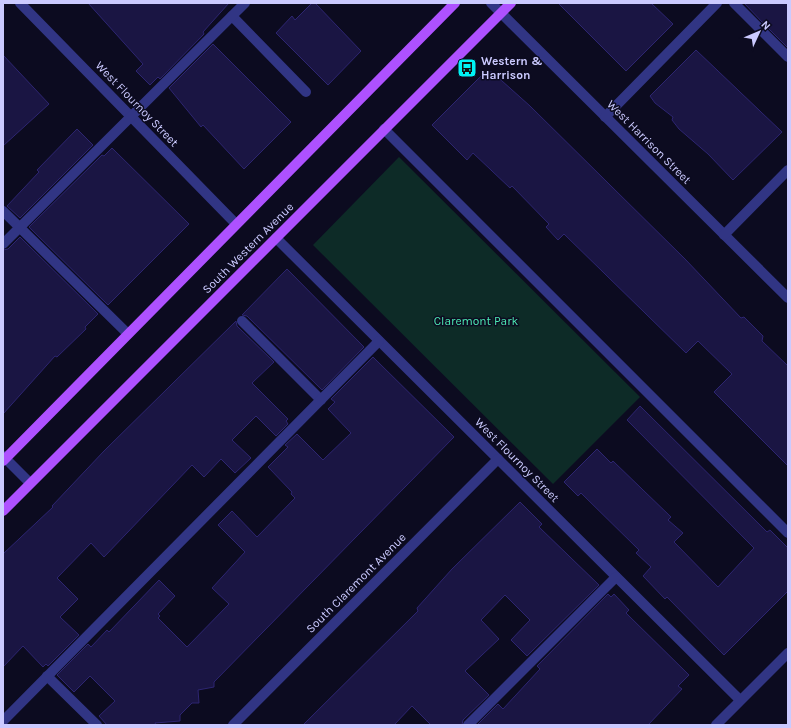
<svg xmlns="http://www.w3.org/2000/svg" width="791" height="728" viewBox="0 0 791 728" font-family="Karla,sans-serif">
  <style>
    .green { fill: #0d2b27 }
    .building { fill: #1a1543; stroke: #2d2571 }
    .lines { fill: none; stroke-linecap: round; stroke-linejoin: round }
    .minor { stroke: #313584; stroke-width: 10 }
    .major { stroke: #ae51ff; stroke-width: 10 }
    .labels { text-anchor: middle; stroke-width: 3; stroke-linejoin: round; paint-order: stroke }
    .poi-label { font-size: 12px; font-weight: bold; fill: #cbcaff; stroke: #0c0b20; text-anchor: start }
    .street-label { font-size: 12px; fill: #cbcaff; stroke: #0c0b20 }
    .park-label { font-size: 12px; fill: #4ceab4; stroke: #0c0b20 }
  </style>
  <rect width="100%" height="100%" fill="#0c0b20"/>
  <path class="green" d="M399,157L640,397L553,484L313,245Z"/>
  <g class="building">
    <path d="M88,3H229L203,32L204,34L160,79L158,77L150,85L136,71L143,64Z"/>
    <path d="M312,3H315L361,51L328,85L276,33L292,16L295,20Z"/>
    <path d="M558,3H651L673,24L626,71Z"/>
    <path d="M744,3H788V48L764,24Z"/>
    <path d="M213,44L291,122L244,169L203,125L201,127L169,88Z"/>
    <path d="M696,50L782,132L733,180L708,154L679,129L672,120L673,117L655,103L650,96Z"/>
    <path d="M3,55L49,104L3,146Z"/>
    <path d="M492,72L530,106L685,259L741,318L744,317L763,336L762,341L788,366V466L714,392L732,374L698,341L686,353L564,234L558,240L546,227L549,224L512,186L510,188L473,153L467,160L432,125L484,73Z"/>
    <path d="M77,129L93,145L20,218L7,206L39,172L37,170Z"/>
    <path d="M112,148L189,224L108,305L29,227L102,155L104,156Z"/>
    <path d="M20,237L98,314L85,327L86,329L57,357L55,356L3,414V250L8,249Z"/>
    <path d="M287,269L364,347L322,390L247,316L242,315Z"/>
    <path d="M236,321L237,326L274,362L252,383L288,419L286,421L288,424L276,436L256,416L232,440L251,458L235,473L221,459L204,477L192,465L104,557L91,543L57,578L78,599L60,617L79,635L48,666L46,664L43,667L23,646L3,667V554L53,507L52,506L104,451Z"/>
    <path d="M373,357L454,437L214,682V687L198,690L199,703H192L180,715V721L155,723L156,725H107L99,716L115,701L90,676L74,692L57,675L88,644L91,647L107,630L109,632L159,580L175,596L158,614L160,616L158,618L187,647L229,604L212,588L245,552L218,525L232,511L257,537L295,498L291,494L292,492L268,467L288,447L285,445L297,434L323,460L351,433L328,409L335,402L331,399Z"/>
    <path d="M640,406L767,532L770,530L788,548V591L724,655L667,597L665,599L643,576L651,567L636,553L639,550L581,493L578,496L564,482L597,449L611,463L613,461L671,517L668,520L683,533L674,542L718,587L754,548L627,420Z"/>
    <path d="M520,502L542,524L539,527L599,585L527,656L511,640L530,620L505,595L481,620L499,639L465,671L489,695L463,720L462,725H431L412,706L394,725H303L418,611L417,608L452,569Z"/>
    <path d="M608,594L611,597L614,594L629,610L626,613L689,675L678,686L682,689L648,725H477L498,704L503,709L540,669L537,666Z"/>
  </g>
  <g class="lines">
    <g class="minor">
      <path d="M20,3L236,224"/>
      <path d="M491,3L788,298"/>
      <path d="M734,3L788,57"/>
      <path d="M232,16L306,92"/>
      <path d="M605,117L717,3"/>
      <path d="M384,129L788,533"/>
      <path d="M3,211L128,334"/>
      <path d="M724,235L788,170"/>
      <path d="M276,238L740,700"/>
      <path d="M3,244L245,3"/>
      <path d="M242,321L321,400"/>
      <path d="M3,456L30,483"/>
      <path d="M47,676L97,725"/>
      <path d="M3,721L379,341"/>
      <path d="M233,725L498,459"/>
      <path d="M468,725L616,577"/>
      <path d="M716,725L788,653"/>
    </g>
    <g class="major">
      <path d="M3,461L455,3"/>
      <path d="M3,511L511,3"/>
    </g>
  </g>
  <defs>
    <symbol id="bus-square" viewBox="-11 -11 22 22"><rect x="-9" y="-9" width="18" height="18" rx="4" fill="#00f3f5" stroke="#0c0b20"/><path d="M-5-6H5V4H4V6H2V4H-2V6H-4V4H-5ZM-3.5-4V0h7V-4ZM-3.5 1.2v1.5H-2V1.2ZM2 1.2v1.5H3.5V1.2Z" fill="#111"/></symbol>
  </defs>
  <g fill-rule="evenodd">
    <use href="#bus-square" x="456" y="57" width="22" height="22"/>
  </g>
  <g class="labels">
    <g class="poi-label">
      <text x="481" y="65">Western &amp;<tspan x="481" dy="14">Harrison</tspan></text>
    </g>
    <g class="street-label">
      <text transform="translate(137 104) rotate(46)" y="4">West Flournoy Street</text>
      <text transform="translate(649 142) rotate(45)" y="4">West Harrison Street</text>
      <text transform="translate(248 248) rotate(-45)" y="4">South Western Avenue</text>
      <text transform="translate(517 460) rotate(45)" y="4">West Flournoy Street</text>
      <text transform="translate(356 583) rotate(-45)" y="4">South Claremont Avenue</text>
    </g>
    <g class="park-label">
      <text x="476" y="325">Claremont Park</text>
    </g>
  </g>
  <rect width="791" height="728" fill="none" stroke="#cbcaff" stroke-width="8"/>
  <g transform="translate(759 32) rotate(46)" stroke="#0c0b20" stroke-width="3" paint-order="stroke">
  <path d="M0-3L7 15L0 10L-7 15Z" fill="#cbcaff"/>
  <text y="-6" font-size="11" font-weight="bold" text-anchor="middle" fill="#cbcaff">N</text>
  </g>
</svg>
